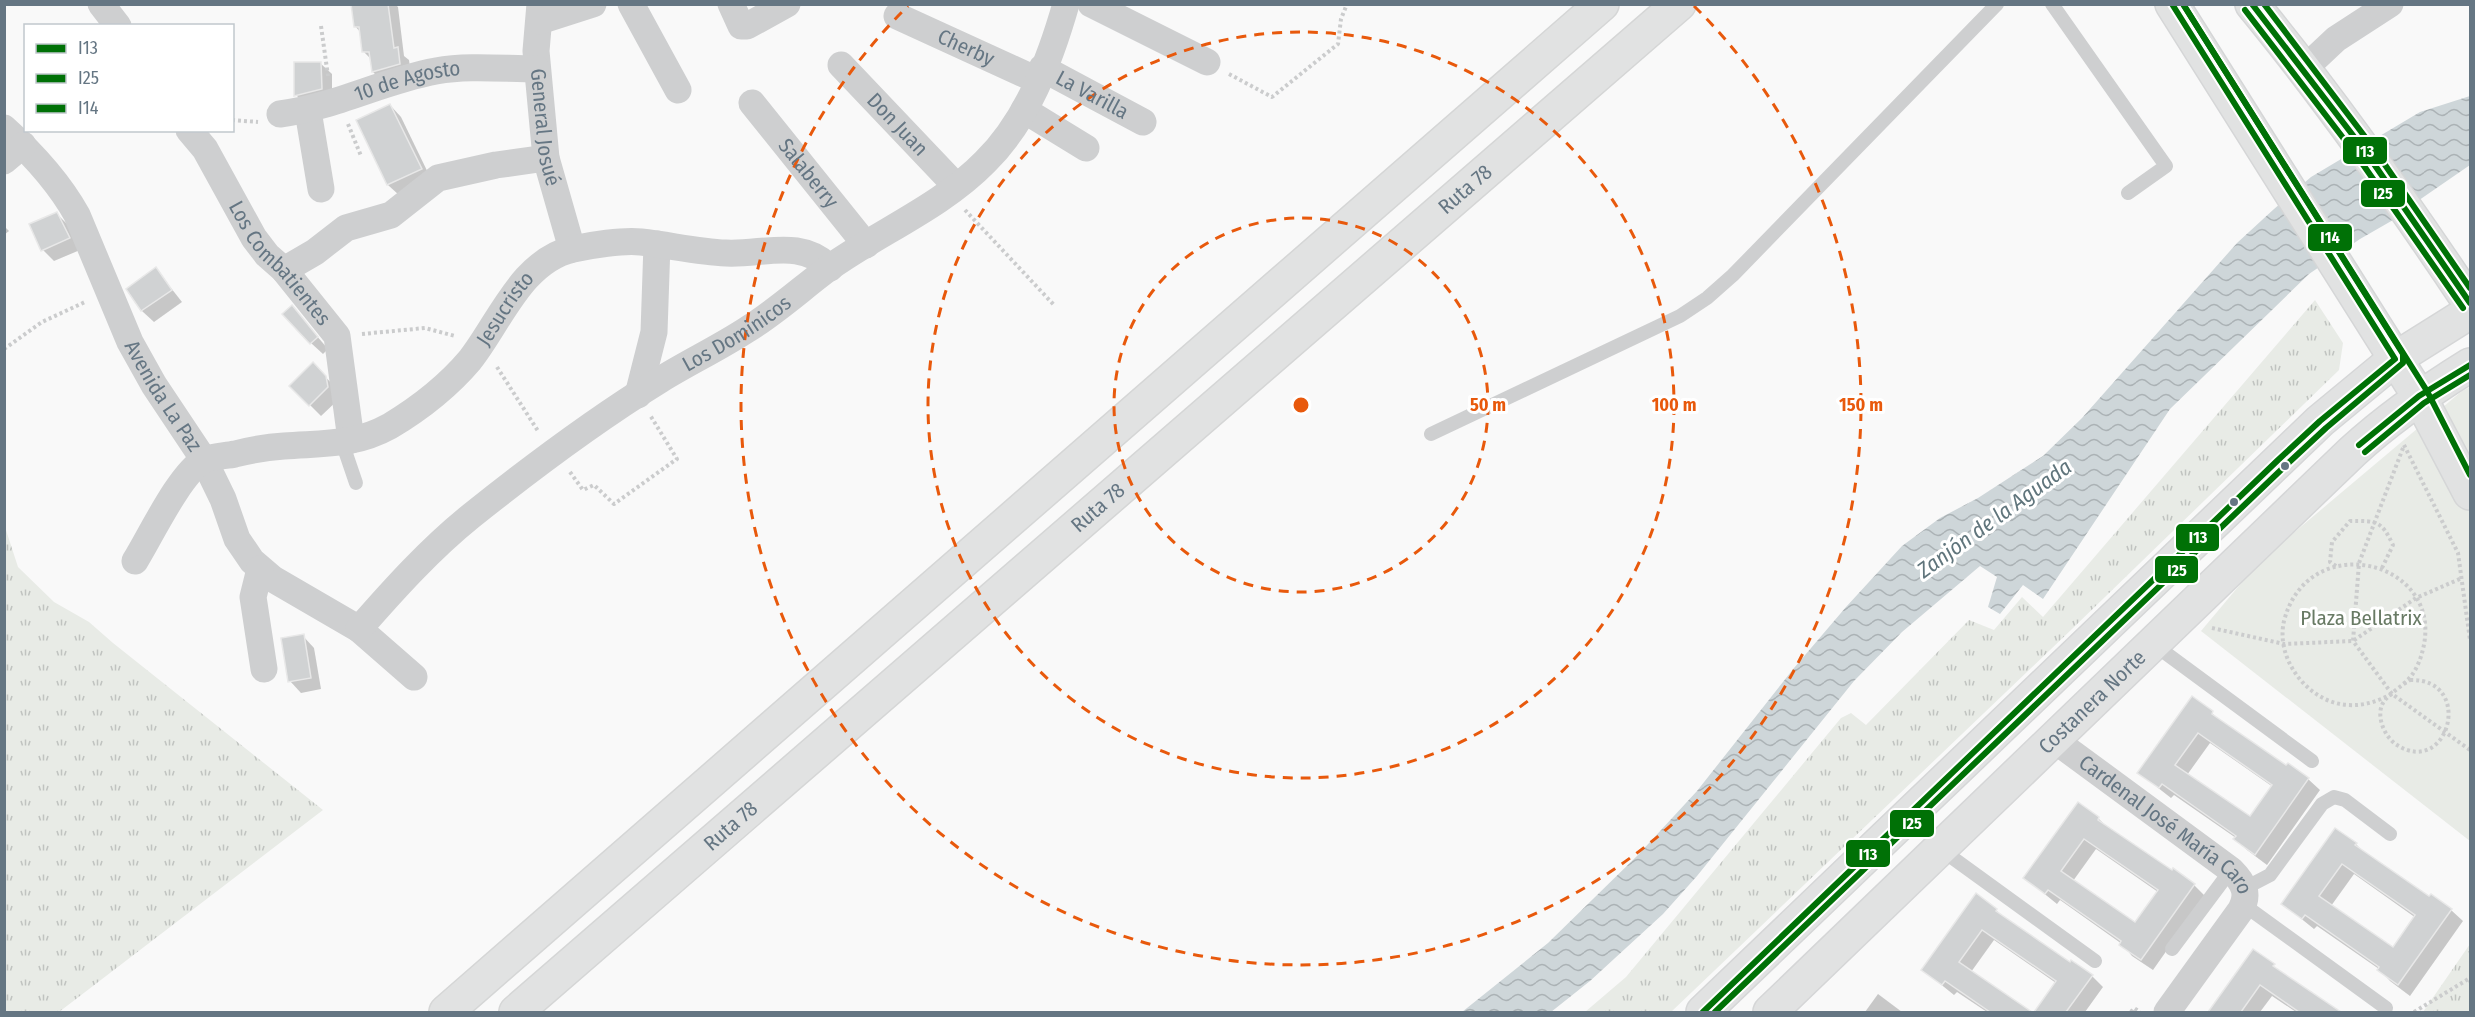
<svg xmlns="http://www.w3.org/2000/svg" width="2475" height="1017" viewBox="0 0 2475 1017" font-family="'Fira Sans Condensed',sans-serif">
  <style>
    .grass { fill: url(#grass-tufts) }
    .green { fill: #e8ebe6 }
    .water { fill: url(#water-waves) }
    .shadow { fill: #0003; fill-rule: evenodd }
    .building { fill: #d0d2d3; stroke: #e8e8e8; stroke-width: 1.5; fill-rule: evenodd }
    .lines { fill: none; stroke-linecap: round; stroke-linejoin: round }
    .secondary-casing { stroke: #d5d6d7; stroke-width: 36 }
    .highway-casing { stroke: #d5d6d6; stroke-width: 36 }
    .path { stroke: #cbcccd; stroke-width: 4; stroke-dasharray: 3 3; stroke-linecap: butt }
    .lane { stroke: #cecfd0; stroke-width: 14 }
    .street { stroke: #cecfd0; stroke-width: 27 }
    .secondary { stroke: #e1e2e2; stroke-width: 33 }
    .highway { stroke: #e1e2e2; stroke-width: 33 }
    .bus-1-casing { stroke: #fff; stroke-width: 10 }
    .bus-2-casing { stroke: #fff; stroke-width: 10 }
    .bus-3-casing { stroke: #fff; stroke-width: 10 }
    .bus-1 { stroke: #007106; stroke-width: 6 }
    .bus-2 { stroke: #007106; stroke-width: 6 }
    .bus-3 { stroke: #007106; stroke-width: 6 }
    .ring { fill: none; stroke: #e8590c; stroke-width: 3; stroke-dasharray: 10 8 }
    .bus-dot { fill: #657683; stroke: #fff; stroke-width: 2 }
    .labels { text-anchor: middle; stroke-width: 6; stroke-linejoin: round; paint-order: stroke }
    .street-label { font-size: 21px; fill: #657683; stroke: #fff }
    .park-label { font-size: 21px; fill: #687a64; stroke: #fff }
    .water-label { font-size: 22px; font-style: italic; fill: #60757c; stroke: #fff }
    .centre { fill: #e8590c; stroke: #fff; stroke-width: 3 }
    .ring-label { font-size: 18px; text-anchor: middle; font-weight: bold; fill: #e8590c; stroke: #fff; stroke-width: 6; stroke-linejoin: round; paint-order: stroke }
    .line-badge { stroke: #fff; stroke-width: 2 }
    .badge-label { font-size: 16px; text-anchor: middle; font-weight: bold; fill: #fff }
  </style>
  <defs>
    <pattern id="grass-tufts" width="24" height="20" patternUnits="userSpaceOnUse" patternTransform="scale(1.5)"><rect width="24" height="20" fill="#e8ebe6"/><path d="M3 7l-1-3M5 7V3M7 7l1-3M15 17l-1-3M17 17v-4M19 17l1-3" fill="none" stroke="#c0c3c0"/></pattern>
    <pattern id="water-waves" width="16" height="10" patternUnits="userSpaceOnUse" patternTransform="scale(1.5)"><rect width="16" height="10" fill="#ced6d9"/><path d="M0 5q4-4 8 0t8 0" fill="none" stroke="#abb2b5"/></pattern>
  </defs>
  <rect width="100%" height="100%" fill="#f9f9f9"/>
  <g class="grass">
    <path d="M2315,300L2343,343L2339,370L2072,629L1671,1012H1585L1626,977L1841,718L1851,713L1866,725L1969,620L1994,630L2022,597L2043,617Z"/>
    <path d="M5,527L18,567L54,602L89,622L113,643L323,810L59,1012H5Z"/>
    <path d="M2470,944V1012H2423Z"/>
  </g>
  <path class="green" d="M2470,387V841L2201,631L2259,562L2462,391Z"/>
  <path class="water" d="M2470,96V165L2396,216L2407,212L2360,239L2309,274L2170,409L2043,599L2023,585L2000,614L1988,607L1997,577L1980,566L1902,632L1854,681L1697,876L1663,914L1590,981L1551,1012H1462L1548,943L1638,855L1697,791L1794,668L1846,607L1902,546L1940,518L1978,498L2043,456L2082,418L2237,243L2274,209L2311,177L2420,112Z"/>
  <g class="shadow">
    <path d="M352,4H395L398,7L404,56L409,60L411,75L384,83L373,72L371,59L364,52L361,33L355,26Z"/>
    <path d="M320,63L332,74V100L307,106L296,95Z"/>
    <path d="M390,105L401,117L432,181L400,196L388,185L358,121Z"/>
    <path d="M56,213L68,225L80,250L54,261L43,250Z"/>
    <path d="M4,226L9,231L4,235Z"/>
    <path d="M156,269L182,302L154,322L142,311L128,289Z"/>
    <path d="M292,307L328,349L323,354L311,343Z"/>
    <path d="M313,364L337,389L339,399L321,416L291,386Z"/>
    <path d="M303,636L314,648L321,689L301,693L290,681Z"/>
    <path d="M2212,713L2222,723L2286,767L2288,765L2308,779L2320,790L2267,865L2247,850L2236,838L2174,795L2171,798L2139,773ZM2210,743L2273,787L2250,818L2187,775Z"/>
    <path d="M2098,818L2109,829L2194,885L2205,896L2153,970L2132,956L2122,944L2060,900L2057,904L2025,878ZM2096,849L2158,892L2135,924L2073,881Z"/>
    <path d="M2356,844L2365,854L2430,898L2431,896L2451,910L2463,921L2410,996L2390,981L2379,969L2317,926L2314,929L2283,904ZM2354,874L2416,918L2393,949L2331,906Z"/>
    <path d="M1996,910L2006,920L2070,964L2092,976L2103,987L2085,1012H2036L2056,983L1994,940L1971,972L2029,1012H1987L1957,992L1954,995L1923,970Z"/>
    <path d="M2254,951L2284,975L2338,1012H2296L2272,996L2260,1012H2210Z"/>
    <path d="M1878,994L1902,1012H1865Z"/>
  </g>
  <g class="building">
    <path d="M351,4H388L394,48L398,47L400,64L372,72L369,52H362L359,27H354Z"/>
    <path d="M294,62H321L322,89L294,96Z"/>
    <path d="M390,104L422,169L387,185L356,120Z"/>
    <path d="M57,212L70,238L41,251L29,224Z"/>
    <path d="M156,267L172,290L141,311L126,289Z"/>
    <path d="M292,305L318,337L310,344L282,314Z"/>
    <path d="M313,362L326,376L328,387L309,406L289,386Z"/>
    <path d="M304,634L311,678L288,682L281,638Z"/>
    <path d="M2192,696L2213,711L2212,714L2286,765L2288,763L2309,778L2255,855L2233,839L2236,836L2162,784L2159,788L2137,773ZM2198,733L2272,785L2250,816L2175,765Z"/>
    <path d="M2078,802L2099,817L2098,820L2172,870L2173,868L2195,884L2141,960L2119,945L2121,941L2048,890L2045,894L2023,878ZM2084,839L2158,890L2135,922L2061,871Z"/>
    <path d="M2335,828L2357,843L2355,845L2429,896L2431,894L2452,909L2398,985L2377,970L2379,967L2305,915L2302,919L2281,904ZM2342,864L2415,915L2393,947L2319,896Z"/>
    <path d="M1976,893L1997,909L1996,911L2070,962L2071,960L2093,975L2066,1012H2034L2056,981L1982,930L1959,962L2032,1012H1990L1945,981L1942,985L1921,970Z"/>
    <path d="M2253,949L2275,964L2273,966L2341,1012H2299L2260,985L2241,1012H2208Z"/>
  </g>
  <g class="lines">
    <defs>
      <g id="secondary">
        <path d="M2172,4L2419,396L2470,493"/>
        <path d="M2252,4C2330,99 2402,201 2470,303"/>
        <path d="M1703,1012L2320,421L2395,359L2470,312"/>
        <path id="s12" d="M1770,1012L2352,452C2389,418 2428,391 2470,365"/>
      </g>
      <g id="highway">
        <path d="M446,1012L1602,4"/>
        <path id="s13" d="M516,1012L1679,4"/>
      </g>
    </defs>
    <use href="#secondary" class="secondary-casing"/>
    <use href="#highway" class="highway-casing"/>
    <g class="path">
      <path d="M321,26L328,76"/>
      <path d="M1229,74L1272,97L1338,44L1341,19L1347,4"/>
      <path d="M232,120L258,122"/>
      <path d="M348,124L361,156"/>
      <path d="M965,210L1054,305"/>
      <path d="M362,334L425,328L455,336"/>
      <path d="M4,349L42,322L85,302"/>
      <path d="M497,367L538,431"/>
      <path d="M2404,445L2458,553L2470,640"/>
      <path d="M2403,448L2359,563L2353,641L2392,694L2470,750"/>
      <path d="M570,472L583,490L594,485L614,504L677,459L650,415"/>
      <path d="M2336,566L2330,562L2332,542L2350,521C2377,521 2381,520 2393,545L2382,568"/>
      <path d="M2212,628L2284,644L2353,641L2416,598L2462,578"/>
      <path d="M2410,680C2475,678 2449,778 2397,745C2384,737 2374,713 2385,700C2391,693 2402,685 2410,680Z"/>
      <path d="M2392,694C2378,701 2365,706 2348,705C2309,703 2275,660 2284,621C2308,527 2445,560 2423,649C2420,662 2414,676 2403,684"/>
      <path d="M2131,1012L2134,1008L2140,1012"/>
      <path d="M2414,1012L2470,978"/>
    </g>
    <g class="lane">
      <path d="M2052,4L2166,166L2128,193"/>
      <path d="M1431,434L1680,316L1707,298L1733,275L1997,4"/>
      <path d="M342,442L356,483"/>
      <path d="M2152,643L2312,761"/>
      <path d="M1939,848L2095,961"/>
      <path d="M2245,888L2270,875L2322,804L2334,797L2345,800L2390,834"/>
      <path d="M2244,905L2386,1008"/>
      <path d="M2172,949L2231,870"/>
    </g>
    <g class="street">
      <path d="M101,4L118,26"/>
      <path id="s1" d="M540,4L536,51L546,158L572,249"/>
      <path d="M631,4L678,90"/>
      <path d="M731,4L741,26H747L787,4"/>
      <path d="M1091,4L1207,62"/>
      <path id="s2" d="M897,16L1037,80"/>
      <path d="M540,21L593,4"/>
      <path id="s3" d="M841,65L956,186"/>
      <path id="s4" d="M1042,68L1143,122"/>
      <path d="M2303,70L2336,39L2390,4"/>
      <path id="s5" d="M752,103L866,245"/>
      <path d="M1024,110L1086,148"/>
      <path d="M308,111L321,189"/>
      <path id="s6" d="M280,114C335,107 382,81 436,71C469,65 504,69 537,69"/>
      <path id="s7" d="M4,128C33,154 58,181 77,215L130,342L154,385L204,460L223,499L237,539L252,561L273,579L359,629L414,677"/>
      <path id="s8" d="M189,130L205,149L254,238L267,255L284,270L337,336L351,440"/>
      <path d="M4,161L23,145"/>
      <path d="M284,270L315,252L346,228L391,215L438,178L496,165L546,158"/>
      <path d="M638,395L654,332L657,244"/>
      <path id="s9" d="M135,561C150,537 180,473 204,460C212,456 226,456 235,454C251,450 268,447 284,446C323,443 354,446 390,426C420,408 448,386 470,360C500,322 521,261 573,249C591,245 623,240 641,242C670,245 697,252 726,253C763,255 801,238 830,268"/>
      <path d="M260,569L253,597L264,669"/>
      <path id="s10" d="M359,629C394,589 430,549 471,516C531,468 595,420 660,380C689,362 719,348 748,329C777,311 802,288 829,268C879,232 941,207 985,162C1027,121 1050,60 1066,4"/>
      <path id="s11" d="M2053,739L2231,870C2244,883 2250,894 2240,911L2167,1012"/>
    </g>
    <use href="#secondary" class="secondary"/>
    <use href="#highway" class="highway"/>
    <defs>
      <g id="bus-1">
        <path d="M2252,4L2365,151L2470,303"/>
        <path d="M2359,445L2419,396L2470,365"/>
        <path d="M1703,1012L2277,461L2320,421L2395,359L2172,4"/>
      </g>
      <g id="bus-2">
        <path d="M2245,10L2357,156L2463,308"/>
        <path d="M2365,452L2424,403L2470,375"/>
        <path d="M1715,1012L2283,468L2326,428L2403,363V354L2183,4"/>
      </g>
      <g id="bus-3">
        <path d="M2183,4L2427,391L2470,475"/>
        <path d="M2264,4L2372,146L2470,288"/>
      </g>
    </defs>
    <use href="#bus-1" class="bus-1-casing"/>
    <use href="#bus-2" class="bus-2-casing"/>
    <use href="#bus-3" class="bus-3-casing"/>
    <use href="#bus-1" class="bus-1"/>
    <use href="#bus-2" class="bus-2"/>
    <use href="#bus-3" class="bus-3"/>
  </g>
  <g class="ring">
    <circle cx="1301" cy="405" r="187"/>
    <circle cx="1301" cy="405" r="373"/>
    <path d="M1694 6A560 560 0 1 1 908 6"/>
  </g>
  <g class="bus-dot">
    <circle cx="2285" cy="466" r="5"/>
    <circle cx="2234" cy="502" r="5"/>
  </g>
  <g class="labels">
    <g class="street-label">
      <text dy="7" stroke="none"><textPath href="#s2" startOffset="76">Cherby</textPath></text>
      <text dy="7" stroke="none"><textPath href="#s6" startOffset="132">10 de Agosto</textPath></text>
      <text dy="7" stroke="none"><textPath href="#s4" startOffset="57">La Varilla</textPath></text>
      <text dy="7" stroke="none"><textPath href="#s3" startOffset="82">Don Juan</textPath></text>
      <text dy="7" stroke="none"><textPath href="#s1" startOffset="124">General Josué</textPath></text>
      <text dy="7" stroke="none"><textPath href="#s5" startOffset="90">Salaberry</textPath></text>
      <text dy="7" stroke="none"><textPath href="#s13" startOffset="1256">Ruta 78</textPath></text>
      <text dy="7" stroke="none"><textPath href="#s8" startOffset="162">Los Combatientes</textPath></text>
      <text dy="7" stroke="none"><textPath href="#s9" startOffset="480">Jesucristo</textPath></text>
      <text dy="7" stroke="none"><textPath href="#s10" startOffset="482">Los Dominicos</textPath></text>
      <text dy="7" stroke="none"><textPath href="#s7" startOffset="315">Avenida La Paz</textPath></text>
      <text dy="7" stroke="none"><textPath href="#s13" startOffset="770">Ruta 78</textPath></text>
      <text dy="7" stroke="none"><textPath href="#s12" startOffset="447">Costanera Norte</textPath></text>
      <text dy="7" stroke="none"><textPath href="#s13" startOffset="284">Ruta 78</textPath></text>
      <text dy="7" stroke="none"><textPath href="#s11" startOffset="142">Cardenal José María Caro</textPath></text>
    </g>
    <g class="park-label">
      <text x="2361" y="625">Plaza Bellatrix</text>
    </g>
    <g class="water-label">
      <text transform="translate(1994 518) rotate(-36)" y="8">Zanjón de la Aguada</text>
    </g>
  </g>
  <circle cx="1301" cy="405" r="9" class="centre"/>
  <g class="ring-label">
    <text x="1488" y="411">50 m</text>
    <text x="1674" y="411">100 m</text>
    <text x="1861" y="411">150 m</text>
  </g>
  <g class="line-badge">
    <rect x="2342" y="136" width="46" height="29" rx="6" fill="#007106"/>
    <rect x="2360" y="179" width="46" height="29" rx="6" fill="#007106"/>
    <rect x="2307" y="223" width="46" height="29" rx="6" fill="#007106"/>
    <rect x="2175" y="523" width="45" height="29" rx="6" fill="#007106"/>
    <rect x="2154" y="555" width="45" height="29" rx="6" fill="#007106"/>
    <rect x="1889" y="809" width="46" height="29" rx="6" fill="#007106"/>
    <rect x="1845" y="839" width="46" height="29" rx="6" fill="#007106"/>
  </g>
  <g class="badge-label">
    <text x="2365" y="157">I13</text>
    <text x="2383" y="199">I25</text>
    <text x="2330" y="243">I14</text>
    <text x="2198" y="543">I13</text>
    <text x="2177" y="576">I25</text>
    <text x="1912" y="829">I25</text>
    <text x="1868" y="860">I13</text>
  </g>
  <rect width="2475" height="1017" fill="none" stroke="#657683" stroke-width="12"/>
  <rect x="24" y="24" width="210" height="108" fill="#ffffff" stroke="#c1c8cd" stroke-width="1.5"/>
  <rect x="36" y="44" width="30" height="9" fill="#007106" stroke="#c1c8cd" stroke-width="1.5"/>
  <text x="78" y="54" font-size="18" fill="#657683">I13</text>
  <rect x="36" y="74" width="30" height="9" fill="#007106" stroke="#c1c8cd" stroke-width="1.5"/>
  <text x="78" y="84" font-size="18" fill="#657683">I25</text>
  <rect x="36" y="104" width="30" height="9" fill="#007106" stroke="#c1c8cd" stroke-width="1.5"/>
  <text x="78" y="114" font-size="18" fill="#657683">I14</text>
</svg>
